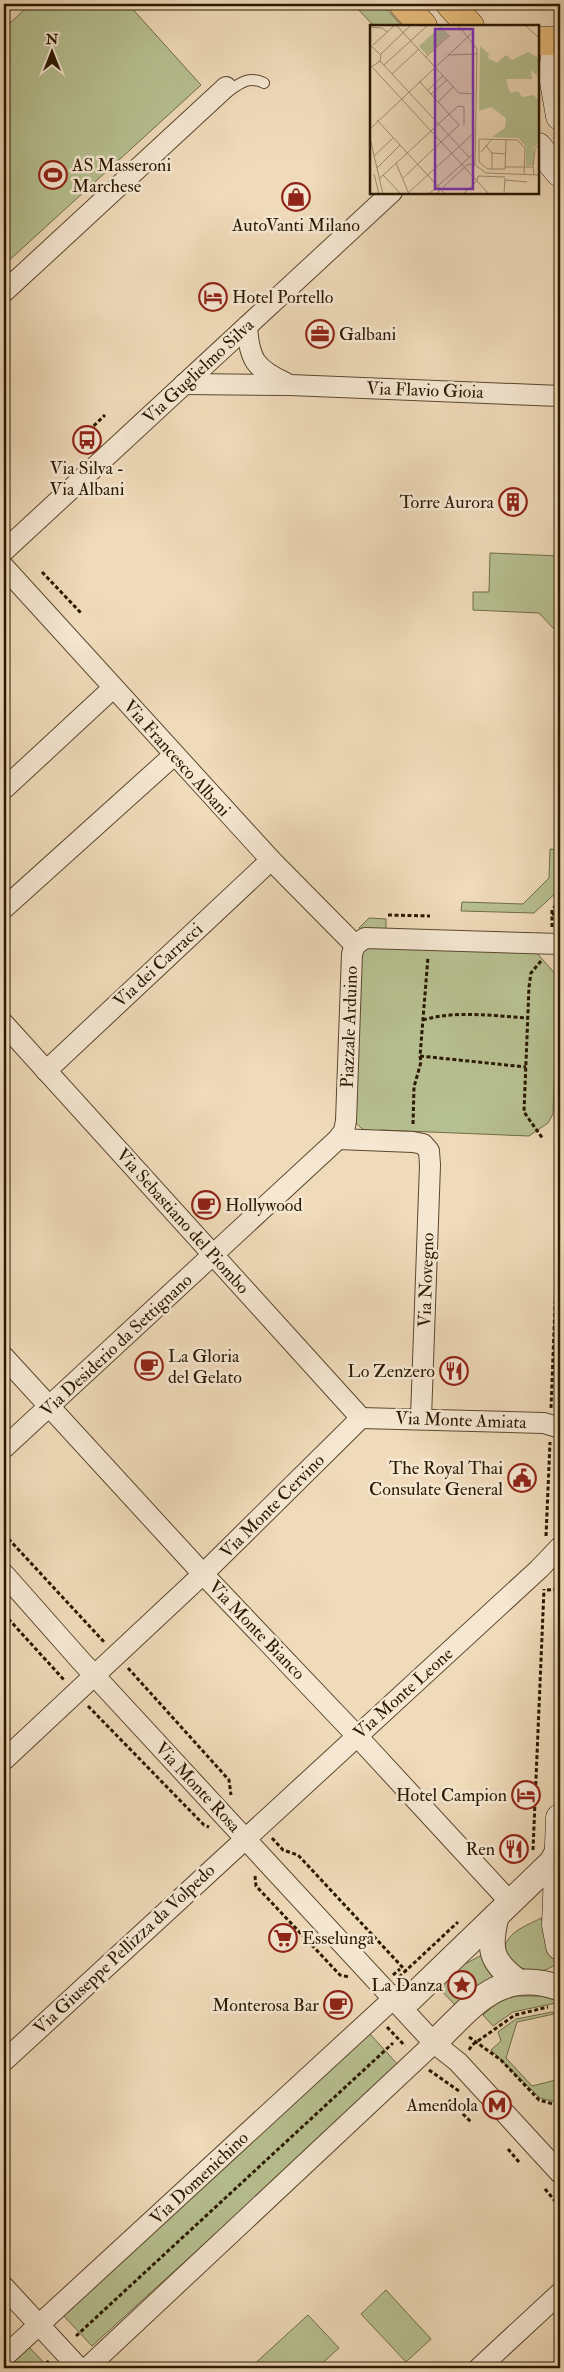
<svg xmlns="http://www.w3.org/2000/svg" width="564" height="2372" viewBox="0 0 564 2372" font-family="'IM FELL Double Pica',serif">
  <style>
    .green { fill: #b7c091; stroke: #706c48 }
    .lines { fill: none; stroke-linecap: round; stroke-linejoin: round }
    .service-casing { stroke: #5b482e; stroke-width: 12 }
    .minor-casing { stroke: #5b482e; stroke-width: 22 }
    .tertiary-casing { stroke: #5b482e; stroke-width: 27 }
    .secondary-casing { stroke: #2a1800; stroke-width: 29 }
    .primary-casing { stroke: #2a1800; stroke-width: 29 }
    .path { stroke: #2a1800; stroke-width: 3; stroke-dasharray: 4 2.5; stroke-linecap: butt }
    .service { stroke: #f5e7d2; stroke-width: 10 }
    .minor { stroke: #f5e7d2; stroke-width: 20 }
    .tertiary { stroke: #f5e7d2; stroke-width: 25 }
    .secondary { stroke: #f5e7d2; stroke-width: 28 }
    .primary { stroke: #e8bd7c; stroke-width: 28 }
    .labels { text-anchor: middle; stroke-width: 5; stroke-linejoin: round; paint-order: stroke }
    .poi-label { font-size: 18px; fill: #2a1800; stroke: #f5e7d2; text-anchor: end }
    .street-label { font-size: 18px; fill: #2a1800; stroke: #f5e7d2 }
    .inset-road { fill: none; stroke: #a08c6f; stroke-width: 1 }
    .view { fill: #7b2cbf; fill-opacity: 0.15; stroke: #7b2cbf; stroke-width: 2.5 }
    .inset-edge { fill: none; stroke: #2a1800; stroke-width: 2.5 }
  </style>
  <rect width="100%" height="100%" fill="#efdab9"/>
  <filter id="stains"><feTurbulence type="fractalNoise" baseFrequency=".004" numOctaves="4"/><feColorMatrix values="0 0 0 0 .2 0 0 0 0 .09 0 0 0 0 .02 0 0 0 .5 -.17"/></filter>
  <radialGradient id="worn" r=".72"><stop offset=".6" stop-color="#630" stop-opacity="0"/><stop offset="1" stop-color="#630" stop-opacity=".3"/></radialGradient>
  <g class="green">
    <path d="M30,4H128L201,85L4,265V29Z"/>
    <path d="M353,4H382L402,26H374Z"/>
    <path d="M490,553L560,556V669L556,666V631L539,613L473,610V592H489Z"/>
    <path d="M550,849L560,850V889L534,913L461,911L462,902L523,904L549,878Z"/>
    <path d="M369,918L386,919V934L365,931L359,928Z"/>
    <path d="M368,945L536,952L557,976L558,982L553,1114L548,1123L529,1136L381,1130C369,1136 360,1129 353,1119L359,955Z"/>
    <path d="M541,1918L559,1963C555,1965 550,1968 545,1970C523,1976 488,1955 514,1933C521,1927 532,1923 541,1918Z"/>
    <path d="M482,1955L496,1977L457,2007L437,1986L461,1966Z"/>
    <path d="M508,1996H542L557,2000L556,2003L513,2012L493,2026L483,2015L499,2001Z"/>
    <path d="M552,2012L560,2014V2020L554,2014L517,2022L506,2058L532,2086L560,2079V2103L540,2098L491,2050L501,2041L498,2032L516,2019Z"/>
    <path d="M370,2034L399,2066L92,2346L62,2314Z"/>
    <path d="M386,2290L431,2339L406,2362L361,2314Z"/>
    <path d="M308,2315L339,2348L317,2368H250Z"/>
    <path d="M29,2347L49,2368H6Z"/>
  </g>
  <g class="lines">
    <defs>
      <path id="service" d="M226,88L229,91C241,82 250,76 264,83"/>
      <g id="minor">
        <path d="M4,292L226,87"/>
        <path d="M247,326C249,359 255,369 286,383"/>
        <path d="M184,384L290,385L560,396"/>
        <path d="M4,551L392,192"/>
        <path d="M4,567L271,860L355,945"/>
        <path d="M4,789L113,688"/>
        <path d="M4,908L174,755"/>
        <path d="M4,1024L361,1418"/>
        <path d="M46,1071L271,860"/>
        <path d="M338,1139L413,1142L423,1144L429,1151L430,1165L421,1418"/>
        <path d="M4,1357L203,1574L357,1736L511,1903"/>
        <path d="M361,1418L544,1423L560,1428"/>
        <path d="M4,1448L338,1139L344,1131L346,1121L352,954L355,945L365,938L560,944"/>
        <path d="M4,1574L81,1661L434,2043L458,2062L560,2173"/>
        <path d="M4,1760L203,1574L361,1418"/>
        <path d="M4,2061L539,1569L560,1547"/>
        <path d="M4,2287L79,2368"/>
        <path d="M4,2357L394,1998"/>
        <path d="M87,2368L434,2043"/>
        <path d="M479,2368L560,2293"/>
      </g>
      <g id="tertiary">
        <path d="M496,1917C488,1949 491,1962 517,1981"/>
        <path d="M394,1998L410,1999L552,1862L558,1851L559,1840"/>
        <path d="M434,2043C474,2004 500,1967 560,1988"/>
      </g>
      <g id="secondary">
        <path d="M556,41L553,76L560,116"/>
        <path d="M538,147L560,173"/>
        <path d="M560,1818L556,1925L560,1946"/>
      </g>
      <g id="primary">
        <path d="M403,4L423,26"/>
        <path d="M450,4L470,26"/>
        <path d="M538,41H556"/>
      </g>
    </defs>
    <use href="#service" class="service-casing"/>
    <use href="#minor" class="minor-casing"/>
    <use href="#tertiary" class="tertiary-casing"/>
    <use href="#secondary" class="secondary-casing"/>
    <use href="#primary" class="primary-casing"/>
    <g class="path">
      <path d="M75,444L105,415"/>
      <path d="M42,572L81,613"/>
      <path d="M552,914H560"/>
      <path d="M388,915L430,916"/>
      <path d="M552,927V910L560,900"/>
      <path d="M541,961L531,973L529,987L524,1112L543,1139"/>
      <path d="M423,1020C456,1010 493,1016 528,1018"/>
      <path d="M420,1056L526,1067"/>
      <path d="M413,1124L414,1087L421,1062L420,1056L428,957"/>
      <path d="M551,1408L560,1177"/>
      <path d="M4,1534L105,1643"/>
      <path d="M546,1536L550,1442"/>
      <path d="M547,1590L560,1589"/>
      <path d="M4,1614L65,1681"/>
      <path d="M128,1668L229,1780L231,1795"/>
      <path d="M88,1706L204,1825L209,1827"/>
      <path d="M272,1838L283,1850L298,1855L406,1971"/>
      <path d="M533,1850L544,1589"/>
      <path d="M255,1876L256,1886L340,1975L349,1977"/>
      <path d="M393,1975L400,1969"/>
      <path d="M399,1977L458,1922"/>
      <path d="M387,2027L405,2046"/>
      <path d="M469,2037L501,2060L539,2100L560,2106"/>
      <path d="M469,2050L472,2045L515,2015L548,2007"/>
      <path d="M429,2070L459,2091"/>
      <path d="M449,2100L472,2123"/>
      <path d="M508,2149L519,2162"/>
      <path d="M545,2189L555,2201"/>
      <path d="M76,2336L393,2043"/>
      <path d="M41,2368L50,2360"/>
    </g>
    <use href="#service" class="service"/>
    <use href="#minor" class="minor"/>
    <use href="#tertiary" class="tertiary"/>
    <use href="#secondary" class="secondary"/>
    <use href="#primary" class="primary"/>
  </g>
  <defs>
    <symbol id="stadium-ring" viewBox="-11 -11 22 22"><circle r="9.5" fill="#f5e7d2" stroke="#8f2418" stroke-width="1.5"/><path d="M0-5a6.5 5 0 1 0 0 10a6.5 5 0 1 0 0-10ZM-3.5-1.8h7v3.6h-7Z" fill="#8f2418"/></symbol>
    <symbol id="shop-ring" viewBox="-11 -11 22 22"><circle r="9.5" fill="#f5e7d2" stroke="#8f2418" stroke-width="1.5"/><path d="M-5-2.5h2.3a2.7 3.5 0 0 1 5.4 0H5L5.5 6h-11ZM-1.5-2.5h3a1.5 2.3 0 0 0-3 0Z" fill="#8f2418"/></symbol>
    <symbol id="hotel-ring" viewBox="-11 -11 22 22"><circle r="9.5" fill="#f5e7d2" stroke="#8f2418" stroke-width="1.5"/><path d="M-6-4.5h1.5V1H6V5H4.5V3h-9V5H-6ZM-4 0a1.8 1.8 0 1 1 3.6 0ZM.5 0V-2.5h3Q6-2.5 6 0Z" fill="#8f2418"/></symbol>
    <symbol id="office-ring" viewBox="-11 -11 22 22"><circle r="9.5" fill="#f5e7d2" stroke="#8f2418" stroke-width="1.5"/><path d="M-6-3h4V-5.5h4V-3h4V5H-6ZM-1-4.5V-3h2v-1.5ZM-6 0V1H6V0Z" fill="#8f2418"/></symbol>
    <symbol id="bus-ring" viewBox="-11 -11 22 22"><circle r="9.5" fill="#f5e7d2" stroke="#8f2418" stroke-width="1.5"/><path d="M-5-6H5V4H4V6H2V4H-2V6H-4V4H-5ZM-3.5-4V0h7V-4ZM-3.5 1.2v1.5H-2V1.2ZM2 1.2v1.5H3.5V1.2Z" fill="#8f2418"/></symbol>
    <symbol id="building-ring" viewBox="-11 -11 22 22"><circle r="9.5" fill="#f5e7d2" stroke="#8f2418" stroke-width="1.5"/><path d="M-4-6H4V6H1V3H-1V6H-4ZM-2.5-4.3h1.7v1.8h-1.7ZM.8-4.3h1.7v1.8H.8ZM-2.5-1h1.7V.8h-1.7ZM.8-1h1.7V.8H.8Z" fill="#8f2418"/></symbol>
    <symbol id="cafe-ring" viewBox="-11 -11 22 22"><circle r="9.5" fill="#f5e7d2" stroke="#8f2418" stroke-width="1.5"/><path d="M-5.5-4.5H6V0H3Q3 3.5 0 3.5H-2.5Q-5.5 3.5-5.5 0ZM3-3.2v2h1.7v-2ZM-6 4.5H4V6H-6Z" fill="#8f2418"/></symbol>
    <symbol id="restaurant-ring" viewBox="-11 -11 22 22"><circle r="9.5" fill="#f5e7d2" stroke="#8f2418" stroke-width="1.5"/><path d="M-5-6h1v4h1v-4h1v4h1v-4h1v5L-1.5 .5V6h-2V.5L-5-1ZM5-6V6H3V1.5H1.5Q1.5-4 5-6Z" fill="#8f2418"/></symbol>
    <symbol id="civic-ring" viewBox="-11 -11 22 22"><circle r="9.5" fill="#f5e7d2" stroke="#8f2418" stroke-width="1.5"/><path d="M-.6-6.5H3V-4.5H.6V-3L4-1V1h2V6H-6V1h2V-1L-.6-3ZM-1.2 2.5V6h2.4V2.5Z" fill="#8f2418"/></symbol>
    <symbol id="supermarket-ring" viewBox="-11 -11 22 22"><circle r="9.5" fill="#f5e7d2" stroke="#8f2418" stroke-width="1.5"/><path d="M-6-5.5h2.5l.6 2H6L4.5 2H-2.5L-4.4-4H-6ZM-1.5 3.2a1.3 1.3 0 1 0 .1 0ZM3 3.2a1.3 1.3 0 1 0 .1 0Z" fill="#8f2418"/></symbol>
    <symbol id="sight-ring" viewBox="-11 -11 22 22"><circle r="9.5" fill="#f5e7d2" stroke="#8f2418" stroke-width="1.5"/><path d="M0-6L1.8-2.2L6-1.7L2.9 1.2L3.7 5.4L0 3.3L-3.7 5.4L-2.9 1.2L-6-1.7L-1.8-2.2Z" fill="#8f2418"/></symbol>
    <symbol id="metro-ring" viewBox="-11 -11 22 22"><circle r="9.5" fill="#f5e7d2" stroke="#8f2418" stroke-width="1.5"/><path d="M-5.5 5V-5H-3L0 0L3-5H5.5V5H3V-.5L0 4L-3-.5V5Z" fill="#8f2418"/></symbol>
  </defs>
  <g fill-rule="evenodd">
    <use href="#stadium-ring" x="37" y="159" width="32" height="32"/>
    <use href="#shop-ring" x="280" y="181" width="32" height="32"/>
    <use href="#hotel-ring" x="197" y="281" width="32" height="32"/>
    <use href="#office-ring" x="304" y="318" width="32" height="32"/>
    <use href="#bus-ring" x="71" y="424" width="32" height="32"/>
    <use href="#building-ring" x="497" y="486" width="32" height="32"/>
    <use href="#cafe-ring" x="190" y="1189" width="32" height="32"/>
    <use href="#cafe-ring" x="133" y="1350" width="32" height="32"/>
    <use href="#restaurant-ring" x="438" y="1355" width="32" height="32"/>
    <use href="#civic-ring" x="506" y="1462" width="32" height="32"/>
    <use href="#hotel-ring" x="510" y="1779" width="32" height="32"/>
    <use href="#restaurant-ring" x="498" y="1833" width="32" height="32"/>
    <use href="#supermarket-ring" x="267" y="1922" width="32" height="32"/>
    <use href="#sight-ring" x="446" y="1969" width="32" height="32"/>
    <use href="#cafe-ring" x="322" y="1989" width="32" height="32"/>
    <use href="#metro-ring" x="481" y="2089" width="32" height="32"/>
  </g>
  <g class="labels">
    <g class="poi-label">
      <text x="72" y="171" text-anchor="start">AS Masseroni<tspan x="72" dy="21">Marchese</tspan></text>
      <text x="296" y="231" text-anchor="middle">AutoVanti Milano</text>
      <text x="232" y="303" text-anchor="start">Hotel Portello</text>
      <text x="339" y="340" text-anchor="start">Galbani</text>
      <text x="87" y="474" text-anchor="middle">Via Silva -<tspan x="87" dy="21">Via Albani</tspan></text>
      <text x="494" y="508">Torre Aurora</text>
      <text x="225" y="1211" text-anchor="start">Hollywood</text>
      <text x="168" y="1362" text-anchor="start">La Gloria<tspan x="168" dy="21">del Gelato</tspan></text>
      <text x="435" y="1377">Lo Zenzero</text>
      <text x="503" y="1474">The Royal Thai<tspan x="503" dy="21">Consulate General</tspan></text>
      <text x="507" y="1801">Hotel Campion</text>
      <text x="495" y="1855">Ren</text>
      <text x="302" y="1944" text-anchor="start">Esselunga</text>
      <text x="443" y="1991">La Danza</text>
      <text x="319" y="2011">Monterosa Bar</text>
      <text x="478" y="2111">Amendola</text>
    </g>
    <g class="street-label">
      <text transform="translate(198 371) rotate(-43)" y="6">Via Guglielmo Silva</text>
      <text transform="translate(425 390) rotate(2)" y="6">Via Flavio Gioia</text>
      <text transform="translate(177 758) rotate(48)" y="6">Via Francesco Albani</text>
      <text transform="translate(158 965) rotate(-43)" y="6">Via dei Carracci</text>
      <text transform="translate(349 1027) rotate(-88)" y="6">Piazzale Arduino</text>
      <text transform="translate(183 1221) rotate(48)" y="6">Via Sebastiano del Piombo</text>
      <text transform="translate(426 1280) rotate(-88)" y="6">Via Novegno</text>
      <text transform="translate(116 1345) rotate(-43)" y="6">Via Desiderio da Settignano</text>
      <text transform="translate(461 1420) rotate(2)" y="6">Via Monte Amiata</text>
      <text transform="translate(272 1506) rotate(-45)" y="6">Via Monte Cervino</text>
      <text transform="translate(257 1630) rotate(46)" y="6">Via Monte Bianco</text>
      <text transform="translate(403 1693) rotate(-42)" y="6">Via Monte Leone</text>
      <text transform="translate(198 1787) rotate(47)" y="6">Via Monte Rosa</text>
      <text transform="translate(124 1949) rotate(-43)" y="6">Via Giuseppe Pellizza da Volpedo</text>
      <text transform="translate(199 2178) rotate(-43)" y="6">Via Domenichino</text>
    </g>
  </g>
  <g transform="translate(370 25)">
    <rect width="169" height="169" fill="#efdab9"/>
    <path d="M71,1L79,10L57,30L49,21ZM110,21L119,29L118,33L127,38L136,30L142,35L158,27L169,33L167,51L161,45L162,54H136L140,68L148,66L152,72L163,70L169,75V118L164,123V140L156,141V122L148,113L122,112L135,103L136,93L121,82L109,86Z" fill="#b7c091"/>
    <path class="inset-road" d="M26,0L89,68M88,0L107,24L105,140L116,148L169,150M155,0L169,13M0,2L12,3L17,7M0,20L11,30L10,36L0,43M3,20L25,0M11,29L41,0M78,30L107,29M56,32L80,10M10,36L100,133M14,40L58,0M3,43L119,169M22,49L49,24M49,56L89,100M58,65L73,51M89,68L105,69M61,69L77,55M68,77L83,62M88,81L94,82V100M7,95L75,169M0,104L103,7M0,113L13,169M109,114V137L118,144H135L136,115M109,114L147,115L155,123L154,150M116,121L122,128L136,129M111,127L122,114M4,131L23,113M26,138L39,169M135,142H163L164,150M163,142L165,124L169,120M7,143L30,120M122,144V128M4,149L9,169M13,150L31,169M9,154L88,81M32,154L89,100M107,155L108,151L135,152M135,155L157,157M38,168L104,108M59,169L103,129M66,169L98,139L105,140M93,169L107,156M134,169L135,153"/>
    <path class="view" d="M65,4H103V164H65Z"/>
    <rect width="169" height="169" class="inset-edge"/>
  </g>
  <rect width="564" height="2372" fill="none" stroke="#efdab9" stroke-width="20"/>
  <rect x="5" y="5" width="554" height="2362" fill="none" stroke="#2a1800" stroke-width="2.5"/>
  <rect x="10" y="10" width="544" height="2352" fill="none" stroke="#2a1800"/>
  <g transform="translate(52 52)" stroke="#f5e7d2" stroke-width="4" paint-order="stroke">
  <path d="M0-4L9 19L0 12L-9 19Z" fill="#2a1800"/>
  <text y="-8" font-size="14" font-weight="bold" text-anchor="middle" fill="#2a1800">N</text>
  </g>
  <rect width="100%" height="100%" filter="url(#stains)"/>
  <rect width="100%" height="100%" fill="url(#worn)"/>
</svg>
